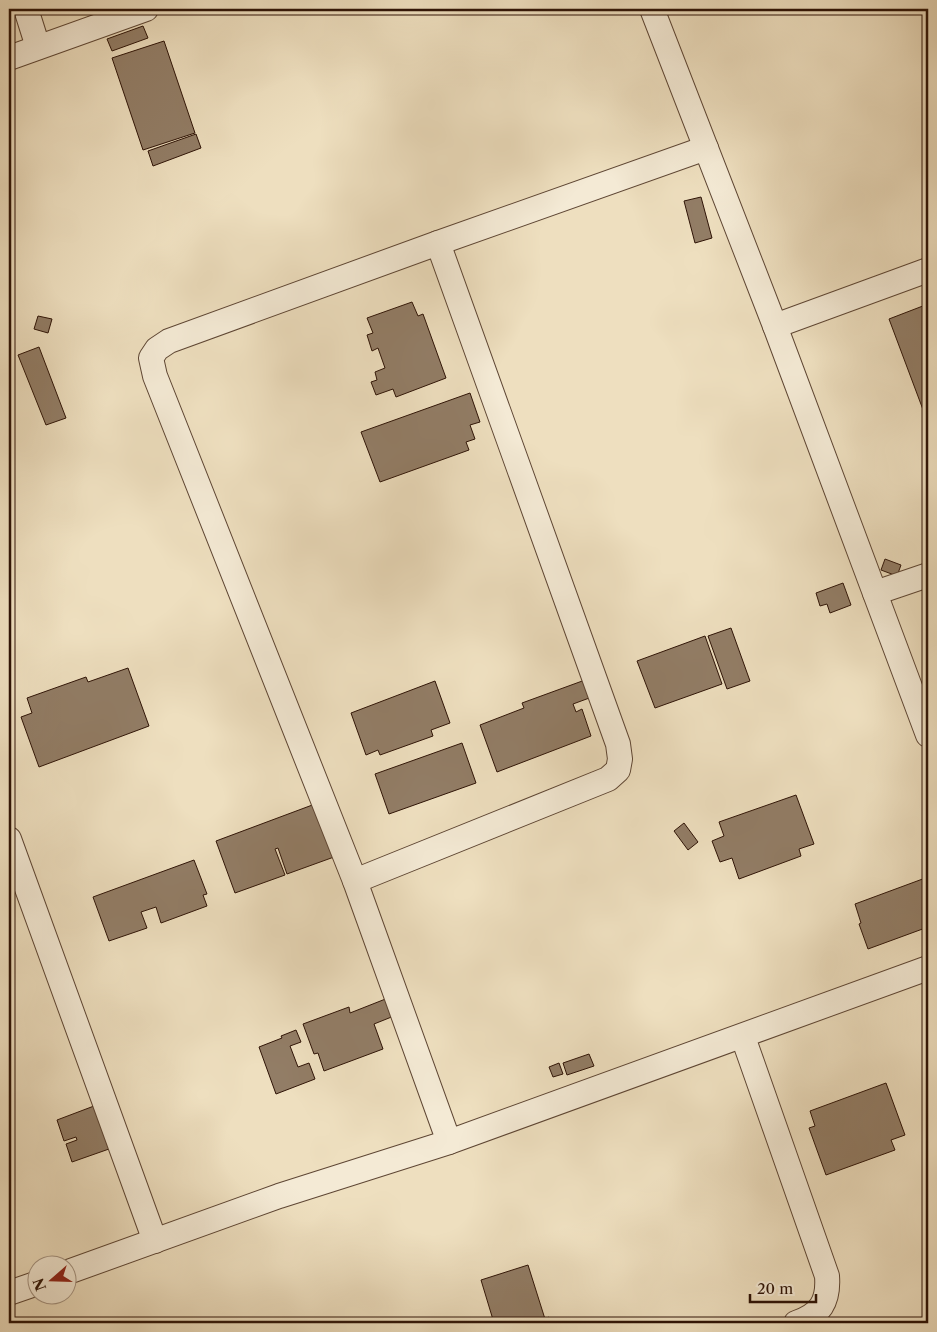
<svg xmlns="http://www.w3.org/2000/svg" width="937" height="1332" viewBox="0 0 937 1332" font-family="'Libre Caslon Text',serif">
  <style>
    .building { fill: #927d66; stroke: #2e1306 }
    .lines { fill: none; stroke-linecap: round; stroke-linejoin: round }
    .street-casing { stroke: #5e4634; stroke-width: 26 }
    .street { stroke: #f4ead5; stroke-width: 24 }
  </style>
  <rect width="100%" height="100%" fill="#eedfbf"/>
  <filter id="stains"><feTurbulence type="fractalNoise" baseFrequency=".004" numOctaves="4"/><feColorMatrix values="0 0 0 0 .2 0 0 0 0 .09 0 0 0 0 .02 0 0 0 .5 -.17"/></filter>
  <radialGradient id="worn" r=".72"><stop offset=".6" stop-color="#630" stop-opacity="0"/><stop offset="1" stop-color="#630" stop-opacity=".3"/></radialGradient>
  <g class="building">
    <path d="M143,26L148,38L112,51L107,39Z"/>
    <path d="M164,41L195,133L143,150L112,58Z"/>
    <path d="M196,134L201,148L153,166L148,151Z"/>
    <path d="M701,197L712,238L695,243L684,201Z"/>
    <path d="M412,302L418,316L423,314L446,378L396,397L393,389L376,395L371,382L377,380L375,372L385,368L378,348L372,351L367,335L373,333L367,318Z"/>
    <path d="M928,304V413L925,415L889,319Z"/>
    <path d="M38,316L52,319L48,333L34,329Z"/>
    <path d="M39,347L66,418L46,425L18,355Z"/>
    <path d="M470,393L480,422L470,425L475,439L466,442L469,450L380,482L361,432Z"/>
    <path d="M885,559L901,565L897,576L881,570Z"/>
    <path d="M843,583L851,605L830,613L827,604L820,606L816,593Z"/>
    <path d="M731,628L750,681L727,689L708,636Z"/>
    <path d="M705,636L722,684L655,708L637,661Z"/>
    <path d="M128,668L149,726L39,767L21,717L32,713L27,698L86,677L88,682Z"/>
    <path d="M585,680L592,697L573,704L576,712L582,709L591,736L497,772L480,725L524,708L522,703Z"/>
    <path d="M435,681L450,723L431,730L433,736L380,755L378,750L366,755L351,713Z"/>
    <path d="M462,743L476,783L389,814L375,774Z"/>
    <path d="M796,795L814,844L799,849L801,856L739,879L732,858L720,862L712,841L724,836L719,822Z"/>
    <path d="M315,804L334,857L287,874L278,848L275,849L285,875L235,893L216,841Z"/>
    <path d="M684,823L698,842L688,850L674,831Z"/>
    <path d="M194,860L207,894L203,895L207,906L161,923L156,907L141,912L147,928L109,941L93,897Z"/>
    <path d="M928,877V927L868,949L859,924L861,923L855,904Z"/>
    <path d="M388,998L394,1016L374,1024L383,1049L324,1071L318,1053L314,1054L303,1024L349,1007L350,1013Z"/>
    <path d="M296,1030L301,1042L290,1046L298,1067L309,1063L315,1079L276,1094L259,1047L282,1038L281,1036Z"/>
    <path d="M589,1054L594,1066L567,1075L563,1063Z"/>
    <path d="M559,1063L563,1074L553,1077L549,1067Z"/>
    <path d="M886,1083L905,1135L891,1140L895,1150L826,1175L809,1128L815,1126L810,1111Z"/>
    <path d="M94,1106L109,1149L72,1162L66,1144L77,1140L76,1137L64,1141L57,1120Z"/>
    <path d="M9,1185L13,1197L9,1199Z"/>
    <path d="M528,1265L545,1319L549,1317L551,1323H494L481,1280Z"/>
  </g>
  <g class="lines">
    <defs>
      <g id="street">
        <path d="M26,9L38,47"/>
        <path d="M652,9L775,326L928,735"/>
        <path d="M9,58L146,9"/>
        <path d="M775,326L928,270"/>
        <path d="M875,593L928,575"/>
        <path d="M9,839L155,1241"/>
        <path d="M355,881L608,779L618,770L620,759L618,744L438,243"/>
        <path d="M743,1037L827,1276C829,1302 820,1315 796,1323"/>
        <path d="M449,1142L355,881L155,376L151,358L157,349L169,341L438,243L706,148"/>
        <path d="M68,1272L279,1196L449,1142L928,968"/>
        <path d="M9,1293L38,1283"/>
      </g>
    </defs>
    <use href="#street" class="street-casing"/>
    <use href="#street" class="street"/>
  </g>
  <rect width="937" height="1332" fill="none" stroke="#eedfbf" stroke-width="30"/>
  <rect x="10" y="10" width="917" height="1312" fill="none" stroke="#2e1306" stroke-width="2.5"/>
  <rect x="15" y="15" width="907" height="1302" fill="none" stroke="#2e1306"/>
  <g transform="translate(52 1280) rotate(250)"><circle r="24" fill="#f4ead5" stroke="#a59482"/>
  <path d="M0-4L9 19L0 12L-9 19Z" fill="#8f2418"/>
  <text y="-8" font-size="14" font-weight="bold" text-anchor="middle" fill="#2e1306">N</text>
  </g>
  <path d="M750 1294v8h66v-8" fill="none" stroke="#2e1306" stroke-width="2.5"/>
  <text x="757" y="1294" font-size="15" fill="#2e1306" stroke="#f4ead5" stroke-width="4" paint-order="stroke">20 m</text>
  <rect width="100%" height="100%" filter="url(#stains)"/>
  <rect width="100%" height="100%" fill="url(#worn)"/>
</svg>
